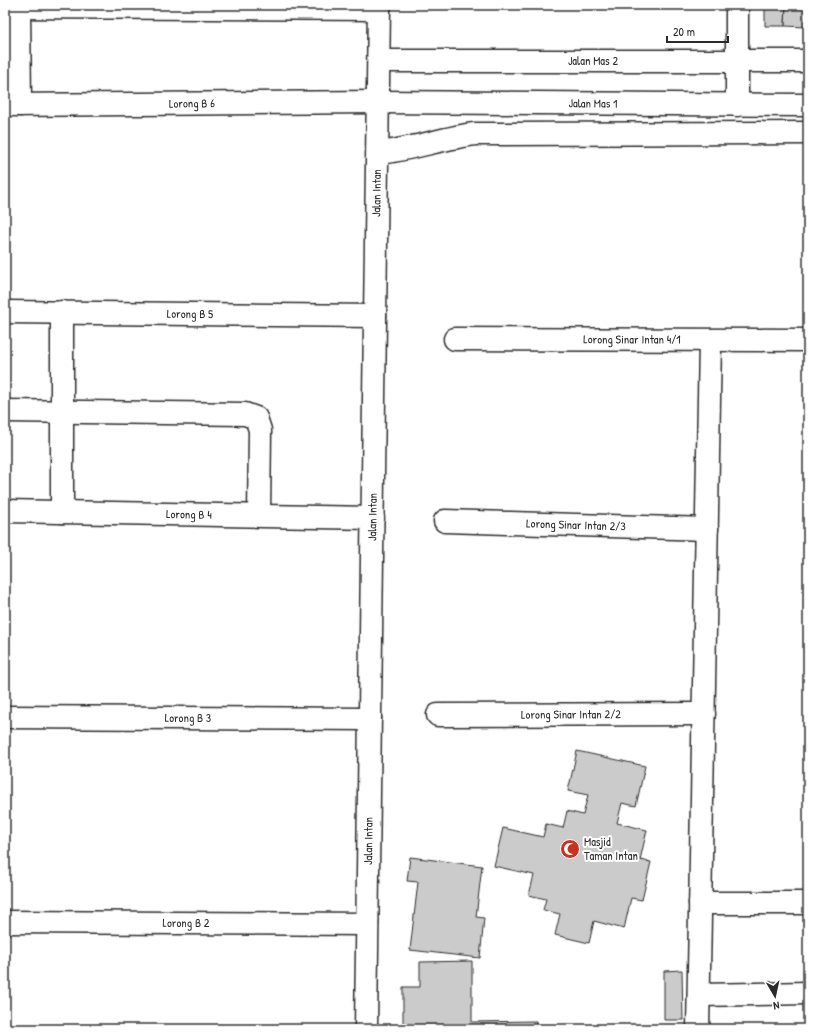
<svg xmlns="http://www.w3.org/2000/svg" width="813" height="1034" viewBox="0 0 813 1034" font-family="'Patrick Hand',sans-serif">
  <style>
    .building { fill: #cbcbcb; stroke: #2b2b2b }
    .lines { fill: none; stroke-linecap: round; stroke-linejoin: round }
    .minor-casing { stroke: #2b2b2b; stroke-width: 25 }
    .minor { stroke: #fff; stroke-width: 22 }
    .labels { text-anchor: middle; stroke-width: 4; stroke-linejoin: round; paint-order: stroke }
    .street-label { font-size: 12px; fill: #2b2b2b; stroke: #fff }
    .poi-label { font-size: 12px; fill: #2b2b2b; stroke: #fff; text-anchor: start }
  </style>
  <rect width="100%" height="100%" fill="#fff"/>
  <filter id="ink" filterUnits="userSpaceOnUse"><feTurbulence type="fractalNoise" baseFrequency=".025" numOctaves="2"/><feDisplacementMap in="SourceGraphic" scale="8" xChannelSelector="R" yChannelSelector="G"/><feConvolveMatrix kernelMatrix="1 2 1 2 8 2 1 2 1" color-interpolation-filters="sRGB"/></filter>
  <g filter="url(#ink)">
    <g class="building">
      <path d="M765,5H786L785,26H765Z"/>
      <path d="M786,5H807L806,27L785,26Z"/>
      <path d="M807,5H808V27H806Z"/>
      <path d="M577,751L645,766L636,806L622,803L617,823L647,830L640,860L651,862L642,900L631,898L624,929L594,921L589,943L555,935L560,914L543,910L546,899L529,895L534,875L494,866L503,828L543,837L546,824L563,828L567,811L583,815L588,795L568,791Z"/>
      <path d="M410,857L482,866L476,917L484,918L480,958L410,950L418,882L407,881Z"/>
      <path d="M472,961V1022L536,1021V1029H403V987H420V962Z"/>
      <path d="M682,970L683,1020H664V971Z"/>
    </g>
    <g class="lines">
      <defs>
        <g id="minor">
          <path d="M19,5L20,105"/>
          <path d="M737,5V105"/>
          <path d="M5,7L379,9"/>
          <path id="s1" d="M379,61H808"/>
          <path id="s2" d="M5,105L378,102L808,105"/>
          <path d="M378,153C411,150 442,138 475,134L808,133"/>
          <path id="s3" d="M5,312L375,316"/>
          <path id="s4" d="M455,339L808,340"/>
          <path d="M5,411L245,414L256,418L260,430L259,515"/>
          <path id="s5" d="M5,511L373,518"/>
          <path d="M62,512V312"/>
          <path id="s6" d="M445,521L707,529"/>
          <path id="s7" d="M438,715L704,714"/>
          <path id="s8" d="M5,717L370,719"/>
          <path d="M700,903H808"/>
          <path id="s9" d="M5,922L367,924"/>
          <path d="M699,995L808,993"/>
          <path id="s10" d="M366,1029L379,5"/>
          <path d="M698,1029L710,341"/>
        </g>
      </defs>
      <use href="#minor" class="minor-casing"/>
      <use href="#minor" class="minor"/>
    </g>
  </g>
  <defs>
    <symbol id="mosque-disc" viewBox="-11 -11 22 22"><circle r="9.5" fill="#c8321e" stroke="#fff"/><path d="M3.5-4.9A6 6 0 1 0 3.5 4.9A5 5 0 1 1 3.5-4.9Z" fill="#fff"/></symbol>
  </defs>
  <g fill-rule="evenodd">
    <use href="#mosque-disc" x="559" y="838" width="22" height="22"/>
  </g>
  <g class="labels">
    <g class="street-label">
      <text dy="4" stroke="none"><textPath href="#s1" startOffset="214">Jalan Mas 2</textPath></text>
      <text dy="4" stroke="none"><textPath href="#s2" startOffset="187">Lorong B 6</textPath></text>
      <text dy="4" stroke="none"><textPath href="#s2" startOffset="588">Jalan Mas 1</textPath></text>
      <text dy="4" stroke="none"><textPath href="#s10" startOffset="836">Jalan Intan</textPath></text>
      <text dy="4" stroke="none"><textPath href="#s3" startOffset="185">Lorong B 5</textPath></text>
      <text dy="4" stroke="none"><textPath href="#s4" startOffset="177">Lorong Sinar Intan 4/1</textPath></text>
      <text dy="4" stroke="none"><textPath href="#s5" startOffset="184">Lorong B 4</textPath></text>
      <text dy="4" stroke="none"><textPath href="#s10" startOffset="512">Jalan Intan</textPath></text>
      <text dy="4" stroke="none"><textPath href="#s6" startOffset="131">Lorong Sinar Intan 2/3</textPath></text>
      <text dy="4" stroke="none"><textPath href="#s7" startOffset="133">Lorong Sinar Intan 2/2</textPath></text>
      <text dy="4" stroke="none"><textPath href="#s8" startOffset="183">Lorong B 3</textPath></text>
      <text dy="4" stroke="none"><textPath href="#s10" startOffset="188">Jalan Intan</textPath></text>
      <text dy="4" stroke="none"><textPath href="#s9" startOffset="181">Lorong B 2</textPath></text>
    </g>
    <g class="poi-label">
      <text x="584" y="846">Masjid<tspan x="584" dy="14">Taman Intan</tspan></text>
    </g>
  </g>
  <rect width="813" height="1034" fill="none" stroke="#fff" stroke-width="20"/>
  <rect x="10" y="10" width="793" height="1014" fill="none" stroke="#2b2b2b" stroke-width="1.5" filter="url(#ink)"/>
  <g transform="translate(775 996) rotate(171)" stroke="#ffffff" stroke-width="3" paint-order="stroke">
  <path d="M0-3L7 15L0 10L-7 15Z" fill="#2b2b2b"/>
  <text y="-6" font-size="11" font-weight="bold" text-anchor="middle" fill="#2b2b2b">N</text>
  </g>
  <path d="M667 36v6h61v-6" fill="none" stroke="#2b2b2b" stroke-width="2"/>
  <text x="673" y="36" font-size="12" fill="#2b2b2b" stroke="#ffffff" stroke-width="3" paint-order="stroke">20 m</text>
</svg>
